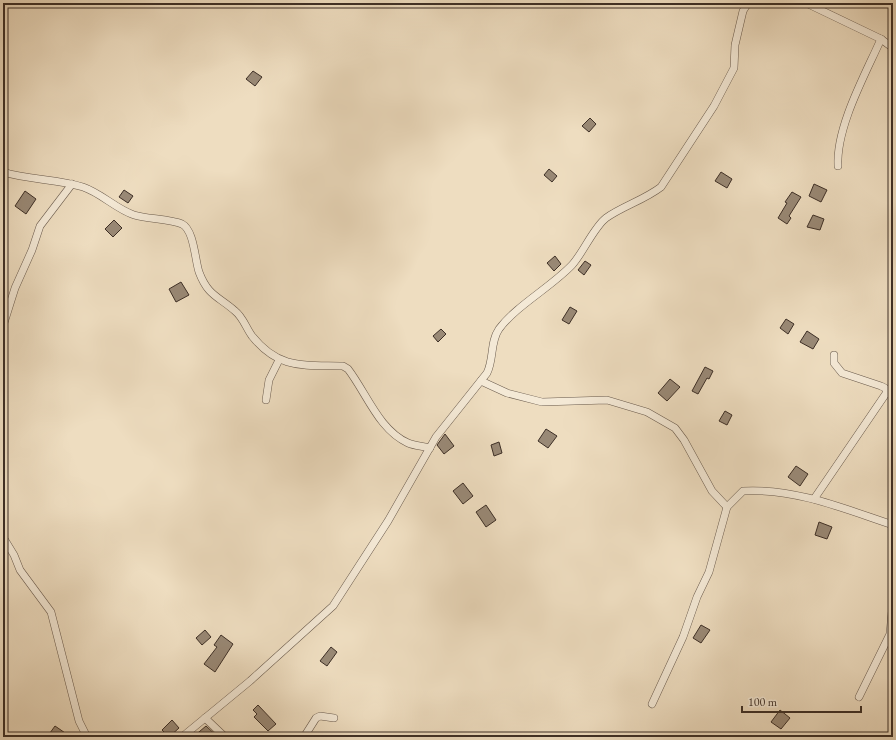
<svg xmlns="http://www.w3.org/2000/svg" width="896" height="740" viewBox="0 0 896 740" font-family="'EB Garamond',serif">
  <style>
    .building { fill: #998976; stroke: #3d2f26 }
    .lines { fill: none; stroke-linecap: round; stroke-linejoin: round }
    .street-casing { stroke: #695a4c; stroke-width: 8 }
    .street { stroke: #f4e9d6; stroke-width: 7 }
  </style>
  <rect width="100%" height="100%" fill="#eeddc0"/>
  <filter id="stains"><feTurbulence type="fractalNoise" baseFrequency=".005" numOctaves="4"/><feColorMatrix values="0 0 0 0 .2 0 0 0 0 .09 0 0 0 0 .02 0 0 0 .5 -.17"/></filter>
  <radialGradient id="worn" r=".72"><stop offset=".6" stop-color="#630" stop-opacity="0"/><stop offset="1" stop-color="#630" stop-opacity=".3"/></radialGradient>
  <g class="building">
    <path d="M253,71L262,77L255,86L246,79Z"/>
    <path d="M590,118L596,124L589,132L582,126Z"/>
    <path d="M549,169L557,176L552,182L544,175Z"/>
    <path d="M721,172L732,179L727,188L715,181Z"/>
    <path d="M814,184L827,190L821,202L809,196Z"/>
    <path d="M124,190L133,196L128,203L119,197Z"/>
    <path d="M25,191L36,199L26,214L15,206Z"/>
    <path d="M792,192L801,197L789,216L791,218L787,224L778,218L787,203L785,202Z"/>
    <path d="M813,215L824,219L820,230L807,227Z"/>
    <path d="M114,220L122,228L113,237L105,229Z"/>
    <path d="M555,256L561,264L554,271L547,263Z"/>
    <path d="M585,261L591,265L584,275L578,270Z"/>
    <path d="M181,282L189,295L176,302L169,289Z"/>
    <path d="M570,307L577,311L569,324L562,320Z"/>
    <path d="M786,319L794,324L788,334L780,328Z"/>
    <path d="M441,329L446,334L438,342L433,336Z"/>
    <path d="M807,331L819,339L813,349L800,342Z"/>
    <path d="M705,367L713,371L709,379L707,378L698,394L692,391Z"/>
    <path d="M670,379L680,387L667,401L658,393Z"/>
    <path d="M725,411L732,415L727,425L719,421Z"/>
    <path d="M546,429L557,436L548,448L538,441Z"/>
    <path d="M445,434L454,446L444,454L437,445Z"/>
    <path d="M499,442L502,453L494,456L491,445Z"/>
    <path d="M796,466L808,474L800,486L788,477Z"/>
    <path d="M463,483L473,496L463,504L453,491Z"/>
    <path d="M486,505L496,520L486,527L476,512Z"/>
    <path d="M819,522L832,527L827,539L815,535Z"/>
    <path d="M701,625L710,630L701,643L693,638Z"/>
    <path d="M205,630L211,637L202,645L196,638Z"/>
    <path d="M221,635L233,644L215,672L204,664L217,647L214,645Z"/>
    <path d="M331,647L337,652L327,666L320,661Z"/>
    <path d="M258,705L276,724L268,731L254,717L257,714L253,710Z"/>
    <path d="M780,710L790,718L781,729L771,722Z"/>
    <path d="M172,720L179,728L169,737L162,730Z"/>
    <path d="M55,726L71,737H47Z"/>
    <path d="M206,726L218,737H193Z"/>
  </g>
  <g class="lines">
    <defs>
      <g id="street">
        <path d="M806,3L881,39L893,48"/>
        <path d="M838,166C836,127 865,75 881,39"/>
        <path d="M3,172C29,180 57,179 83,187C101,193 116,209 134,215C147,219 171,219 182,224C194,230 195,260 199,272C208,296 218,296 235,311C243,317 246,328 252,336C279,370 304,365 343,366L348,369C367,394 379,430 408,443C415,446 423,446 430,448"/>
        <path d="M3,326L15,288L32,250L40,226L72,184"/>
        <path d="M481,381L507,393L542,402L607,400L647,412L675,428L684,440L712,491L727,507"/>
        <path d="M266,400L269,380L279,360"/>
        <path d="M814,499L887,392L885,388L881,386L842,373L834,363V355"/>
        <path d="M3,537L14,555L20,570L51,612L79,721L87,737"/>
        <path d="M859,697L890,634L893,600"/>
        <path d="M652,704L683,637L697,597L709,572L727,507L743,491C795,488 845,509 893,525"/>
        <path d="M205,718L225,737"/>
        <path d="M182,737L250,681L333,606L388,521L436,437L487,373C494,359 490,342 499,329C516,306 551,287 572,265C583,253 594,227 606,218C623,206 644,200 661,187L714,106L734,68L735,45L743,11L748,3"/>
        <path d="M304,737L316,718L320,716L334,718"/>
      </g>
    </defs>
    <use href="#street" class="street-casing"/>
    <use href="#street" class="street"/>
  </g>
  <rect width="896" height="740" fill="none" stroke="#eeddc0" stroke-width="16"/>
  <rect x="4" y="4" width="888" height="732" fill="none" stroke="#3d2f26" stroke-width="2"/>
  <rect x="8" y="8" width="880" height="724" fill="none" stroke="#3d2f26"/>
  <path d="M742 706v6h119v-6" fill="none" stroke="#3d2f26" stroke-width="2"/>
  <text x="748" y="706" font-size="12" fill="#3d2f26" stroke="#f4e9d6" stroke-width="3" paint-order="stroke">100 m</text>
  <rect width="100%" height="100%" filter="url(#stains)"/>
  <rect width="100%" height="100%" fill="url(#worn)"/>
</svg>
